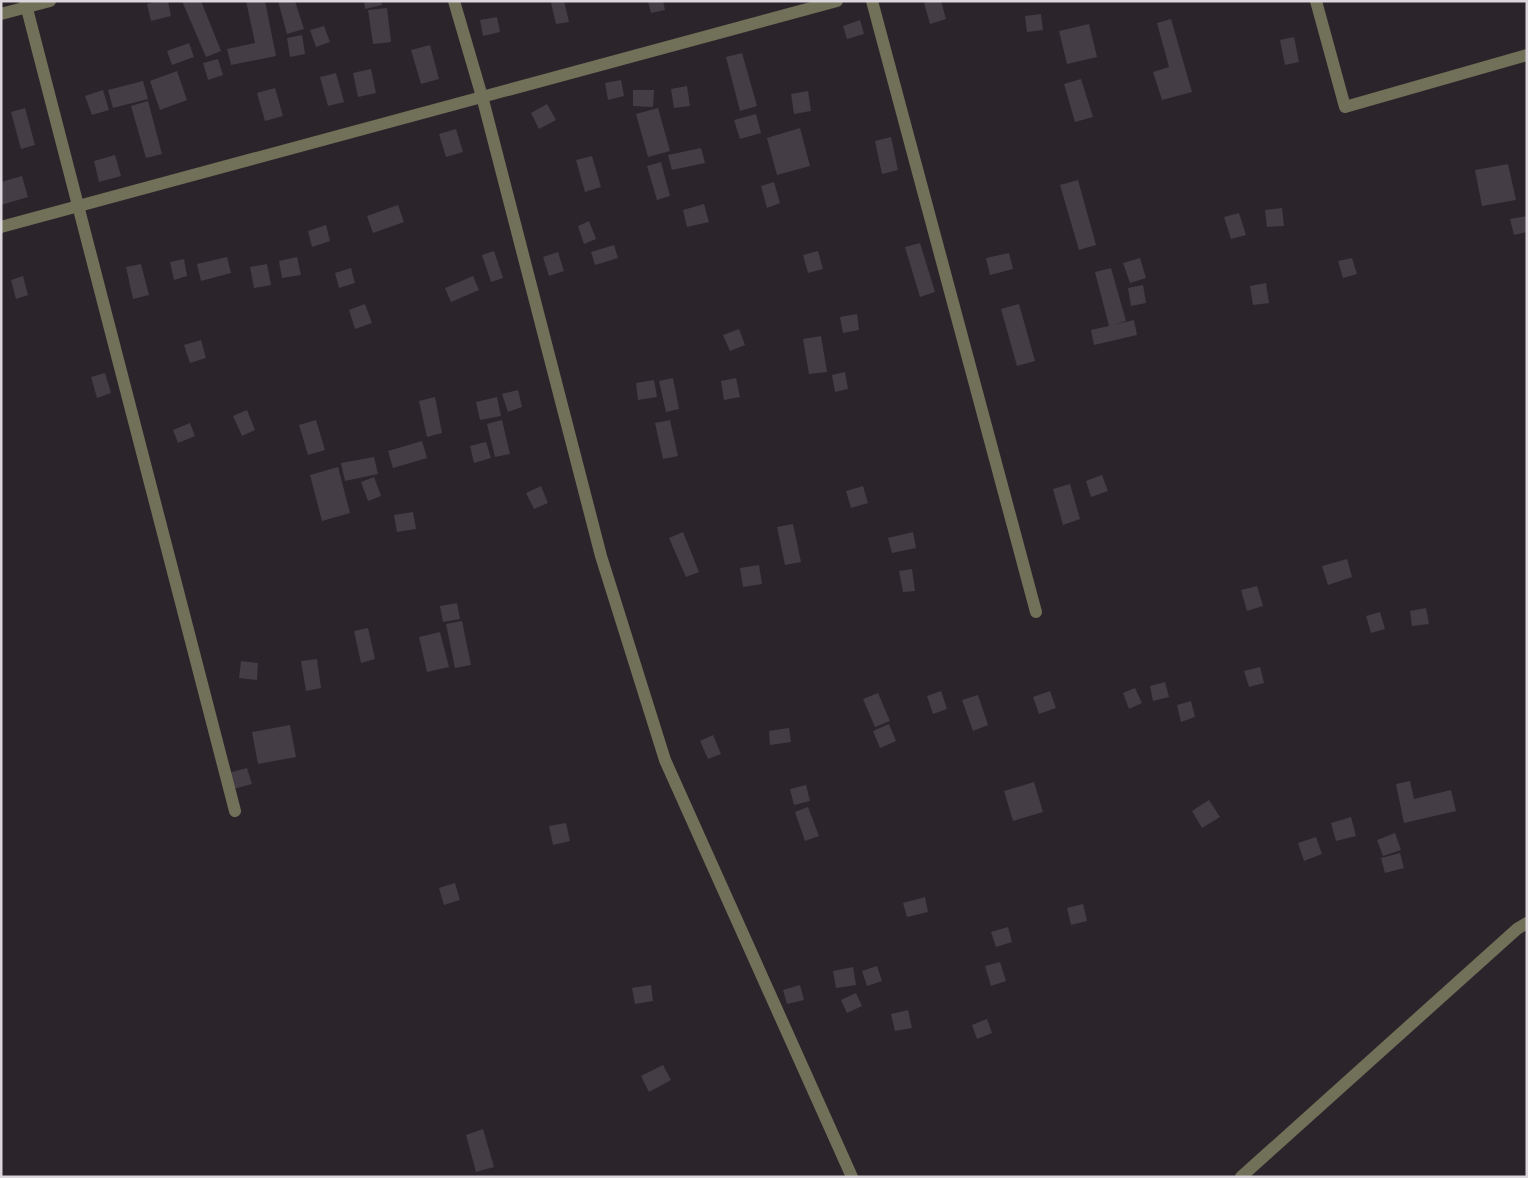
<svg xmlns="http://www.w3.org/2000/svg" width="1528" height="1178" viewBox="0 0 1528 1178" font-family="'PT Sans',sans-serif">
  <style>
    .building { fill: #443d45 }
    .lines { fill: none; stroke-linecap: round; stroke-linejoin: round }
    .minor { stroke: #717058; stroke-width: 12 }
  </style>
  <rect width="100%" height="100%" fill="#2b242b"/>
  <g class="building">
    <path d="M158,1H168L171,16L151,21L147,4Z"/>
    <path d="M182,1H201L221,51L206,57Z"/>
    <path d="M246,1H265L276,56L231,65L227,49L255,43Z"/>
    <path d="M278,1H295L304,29L287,34Z"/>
    <path d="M364,1H381L382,5L365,9Z"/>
    <path d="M557,1H564L569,22L556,24L551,3Z"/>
    <path d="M648,1H663L665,10L651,13Z"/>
    <path d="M929,1H941L946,19L930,24L924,3Z"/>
    <path d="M387,8L391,42L373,44L368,10Z"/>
    <path d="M1041,14L1043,30L1027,32L1025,16Z"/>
    <path d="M497,17L500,32L483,36L480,20Z"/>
    <path d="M1171,19L1192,92L1162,100L1153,72L1169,67L1157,23Z"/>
    <path d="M860,20L864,34L847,39L843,26Z"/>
    <path d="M1089,24L1097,57L1067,64L1059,31Z"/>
    <path d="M324,26L330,42L316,47L310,30Z"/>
    <path d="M302,35L305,54L290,57L287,38Z"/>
    <path d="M1294,37L1299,62L1285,65L1280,40Z"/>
    <path d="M189,43L194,57L172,65L167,51Z"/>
    <path d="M430,45L439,79L421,84L411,50Z"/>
    <path d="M742,53L757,106L740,111L726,57Z"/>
    <path d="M218,59L223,75L208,80L203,63Z"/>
    <path d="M371,69L376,93L358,97L353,73Z"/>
    <path d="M177,71L187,100L160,110L150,81Z"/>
    <path d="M336,73L344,102L328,106L320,77Z"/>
    <path d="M1081,79L1093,117L1075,122L1064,84Z"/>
    <path d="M621,80L624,96L608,100L605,83Z"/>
    <path d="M143,81L148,99L113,108L108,90Z"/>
    <path d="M687,86L690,106L674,108L671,89Z"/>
    <path d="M275,88L283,116L265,121L257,93Z"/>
    <path d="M103,90L109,110L92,115L85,96Z"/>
    <path d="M633,90H654L653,107L633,106Z"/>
    <path d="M808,91L811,111L794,114L791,94Z"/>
    <path d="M148,101L162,154L146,158L131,106Z"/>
    <path d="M547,104L556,120L539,129L531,113Z"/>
    <path d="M25,108L35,145L21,149L11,112Z"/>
    <path d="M658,108L670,151L648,157L636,114Z"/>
    <path d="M756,114L761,133L740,139L734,120Z"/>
    <path d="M800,128L810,166L777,175L767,138Z"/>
    <path d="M456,129L463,152L446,157L439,134Z"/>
    <path d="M891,137L898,170L882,174L875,141Z"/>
    <path d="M701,148L705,163L672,170L668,155Z"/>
    <path d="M115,155L121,176L99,182L94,161Z"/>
    <path d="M592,156L601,187L585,192L576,160Z"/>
    <path d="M661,162L670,196L657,200L647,166Z"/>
    <path d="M1508,164L1516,200L1482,206L1475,170Z"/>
    <path d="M22,176L28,197L1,205V182Z"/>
    <path d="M1078,180L1096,245L1079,250L1060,185Z"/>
    <path d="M774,182L780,203L767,208L761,186Z"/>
    <path d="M704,204L709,222L687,227L683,210Z"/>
    <path d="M398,205L404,222L373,233L367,216Z"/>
    <path d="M1282,208L1284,226L1267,227L1265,210Z"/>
    <path d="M1239,213L1246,235L1231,239L1224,217Z"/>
    <path d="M1527,216V232L1514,235L1510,219Z"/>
    <path d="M589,221L596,239L584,244L578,226Z"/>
    <path d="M326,225L330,241L312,247L308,231Z"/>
    <path d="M920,243L935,292L920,297L905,247Z"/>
    <path d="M614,245L618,258L595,265L591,252Z"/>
    <path d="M494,251L503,278L491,282L482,255Z"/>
    <path d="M818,251L823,269L808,273L803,255Z"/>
    <path d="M558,252L564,271L549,276L543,257Z"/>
    <path d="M1009,253L1013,269L990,275L986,258Z"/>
    <path d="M227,257L231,273L201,281L197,264Z"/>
    <path d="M297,257L301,275L282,278L279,261Z"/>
    <path d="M1140,258L1146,278L1130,283L1123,263Z"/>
    <path d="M1352,258L1357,274L1343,278L1338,261Z"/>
    <path d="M184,259L187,276L174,280L170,262Z"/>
    <path d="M141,264L149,295L133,299L126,267Z"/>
    <path d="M267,264L271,285L254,288L250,267Z"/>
    <path d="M351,268L355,283L339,288L335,273Z"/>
    <path d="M1111,268L1126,321L1113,325L1134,320L1137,335L1094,345L1091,330L1109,326L1095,272Z"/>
    <path d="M23,276L28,295L16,299L11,280Z"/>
    <path d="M473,276L479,290L451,302L445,288Z"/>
    <path d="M1266,283L1269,303L1253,305L1250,286Z"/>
    <path d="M1143,285L1146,303L1131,306L1128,288Z"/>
    <path d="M365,304L372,323L355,329L349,310Z"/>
    <path d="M1019,304L1035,361L1017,366L1001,309Z"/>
    <path d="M857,314L859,330L843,333L840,317Z"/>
    <path d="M739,329L745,345L730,351L723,335Z"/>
    <path d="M821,336L827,372L809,374L803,339Z"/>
    <path d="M201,340L206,358L190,363L184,345Z"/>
    <path d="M845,372L848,389L835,392L832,375Z"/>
    <path d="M105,373L111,393L97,398L91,377Z"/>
    <path d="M673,378L679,409L666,412L659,381Z"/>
    <path d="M736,378L740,397L724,400L721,381Z"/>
    <path d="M654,380L657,397L638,400L636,383Z"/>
    <path d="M518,390L522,407L508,412L502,394Z"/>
    <path d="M435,397L442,433L427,437L419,401Z"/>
    <path d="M497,397L501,416L480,420L476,402Z"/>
    <path d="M247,410L255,430L242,436L233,416Z"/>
    <path d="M316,420L325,450L308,455L299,425Z"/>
    <path d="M502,420L510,454L495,457L487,424Z"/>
    <path d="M670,420L678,456L663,459L655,423Z"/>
    <path d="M190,423L195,436L178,443L173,430Z"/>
    <path d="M422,441L427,458L393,468L388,451Z"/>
    <path d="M486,442L491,458L474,463L470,446Z"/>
    <path d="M374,457L378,474L345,481L341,463Z"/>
    <path d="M338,467L350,513L322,521L310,475Z"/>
    <path d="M1102,475L1108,491L1091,497L1086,481Z"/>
    <path d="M374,477L381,496L368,501L361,482Z"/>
    <path d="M1070,484L1080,519L1063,525L1053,489Z"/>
    <path d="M541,486L548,503L534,509L526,493Z"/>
    <path d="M863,486L868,503L851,508L846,491Z"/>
    <path d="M413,512L416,529L397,532L394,515Z"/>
    <path d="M793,524L801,562L785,565L777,527Z"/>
    <path d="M683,532L699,572L686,577L669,538Z"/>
    <path d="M913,532L916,548L892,553L888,538Z"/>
    <path d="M1347,559L1352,577L1328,585L1322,566Z"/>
    <path d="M759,565L762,584L743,587L740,568Z"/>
    <path d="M912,569L915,591L903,592L899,571Z"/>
    <path d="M1257,586L1263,606L1247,611L1241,590Z"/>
    <path d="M457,603L460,619L443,622L440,606Z"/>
    <path d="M1426,608L1429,624L1412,626L1410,611Z"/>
    <path d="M1380,612L1385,629L1371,633L1366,616Z"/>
    <path d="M462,621L471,665L455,668L446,624Z"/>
    <path d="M368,628L375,659L361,663L354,631Z"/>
    <path d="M440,632L449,667L427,672L419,637Z"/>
    <path d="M317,659L321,688L306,691L301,661Z"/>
    <path d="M241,661L258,663L257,680L239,678Z"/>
    <path d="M1260,667L1264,683L1249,687L1244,671Z"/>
    <path d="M1165,682L1169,697L1153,701L1150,686Z"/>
    <path d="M1135,688L1142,703L1129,709L1123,693Z"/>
    <path d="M941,691L947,709L933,714L927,696Z"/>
    <path d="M1050,691L1056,708L1039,714L1033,697Z"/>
    <path d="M878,693L890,721L875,727L863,699Z"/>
    <path d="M978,695L988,725L973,731L962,700Z"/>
    <path d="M1191,701L1195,717L1181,722L1177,705Z"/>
    <path d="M889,724L896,741L880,748L873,731Z"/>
    <path d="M290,725L296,757L258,764L252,732Z"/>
    <path d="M789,728L791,742L770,745L769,731Z"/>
    <path d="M713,735L721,754L708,759L700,741Z"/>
    <path d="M247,768L252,784L233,789L228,773Z"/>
    <path d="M1410,781L1414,799L1451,790L1456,811L1404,823L1396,784Z"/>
    <path d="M1034,782L1043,812L1013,821L1004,791Z"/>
    <path d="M806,785L810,801L794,805L790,789Z"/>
    <path d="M1209,800L1220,817L1202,828L1192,811Z"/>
    <path d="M808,807L819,836L805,841L795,812Z"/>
    <path d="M1351,817L1356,836L1336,841L1331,823Z"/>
    <path d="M566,823L570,841L553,845L549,826Z"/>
    <path d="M1395,833L1401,850L1383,856L1377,840Z"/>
    <path d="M1316,837L1322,854L1304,861L1298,843Z"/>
    <path d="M1400,853L1404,868L1385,873L1381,858Z"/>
    <path d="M455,883L460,900L444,905L439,888Z"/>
    <path d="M925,897L928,912L907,917L903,903Z"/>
    <path d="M1083,904L1087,921L1071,925L1067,908Z"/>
    <path d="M1008,927L1012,942L996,947L991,932Z"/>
    <path d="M1000,962L1006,981L991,986L985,966Z"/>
    <path d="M877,966L882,981L867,986L862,971Z"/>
    <path d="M853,967L856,985L836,988L833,971Z"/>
    <path d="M651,985L653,1001L635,1004L632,988Z"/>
    <path d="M800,985L804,1000L787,1004L783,990Z"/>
    <path d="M856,993L862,1006L847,1013L841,1000Z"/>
    <path d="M908,1010L912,1028L895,1031L891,1014Z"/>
    <path d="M987,1019L992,1033L977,1039L972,1025Z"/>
    <path d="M663,1065L671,1080L649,1092L641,1076Z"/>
    <path d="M483,1129L494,1167L476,1172L466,1135Z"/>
  </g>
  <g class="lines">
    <g class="minor">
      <path d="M25,1L235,811"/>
      <path d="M454,1L483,100L601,556L665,760L852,1177"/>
      <path d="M872,1L1036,612"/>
      <path d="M1316,1L1345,107L1527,55"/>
      <path d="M1,14L50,1"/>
      <path d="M1,227L837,1"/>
      <path d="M1241,1177L1517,929L1527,923"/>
    </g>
  </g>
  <rect width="1528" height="1178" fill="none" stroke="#dbd6db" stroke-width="5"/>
</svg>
